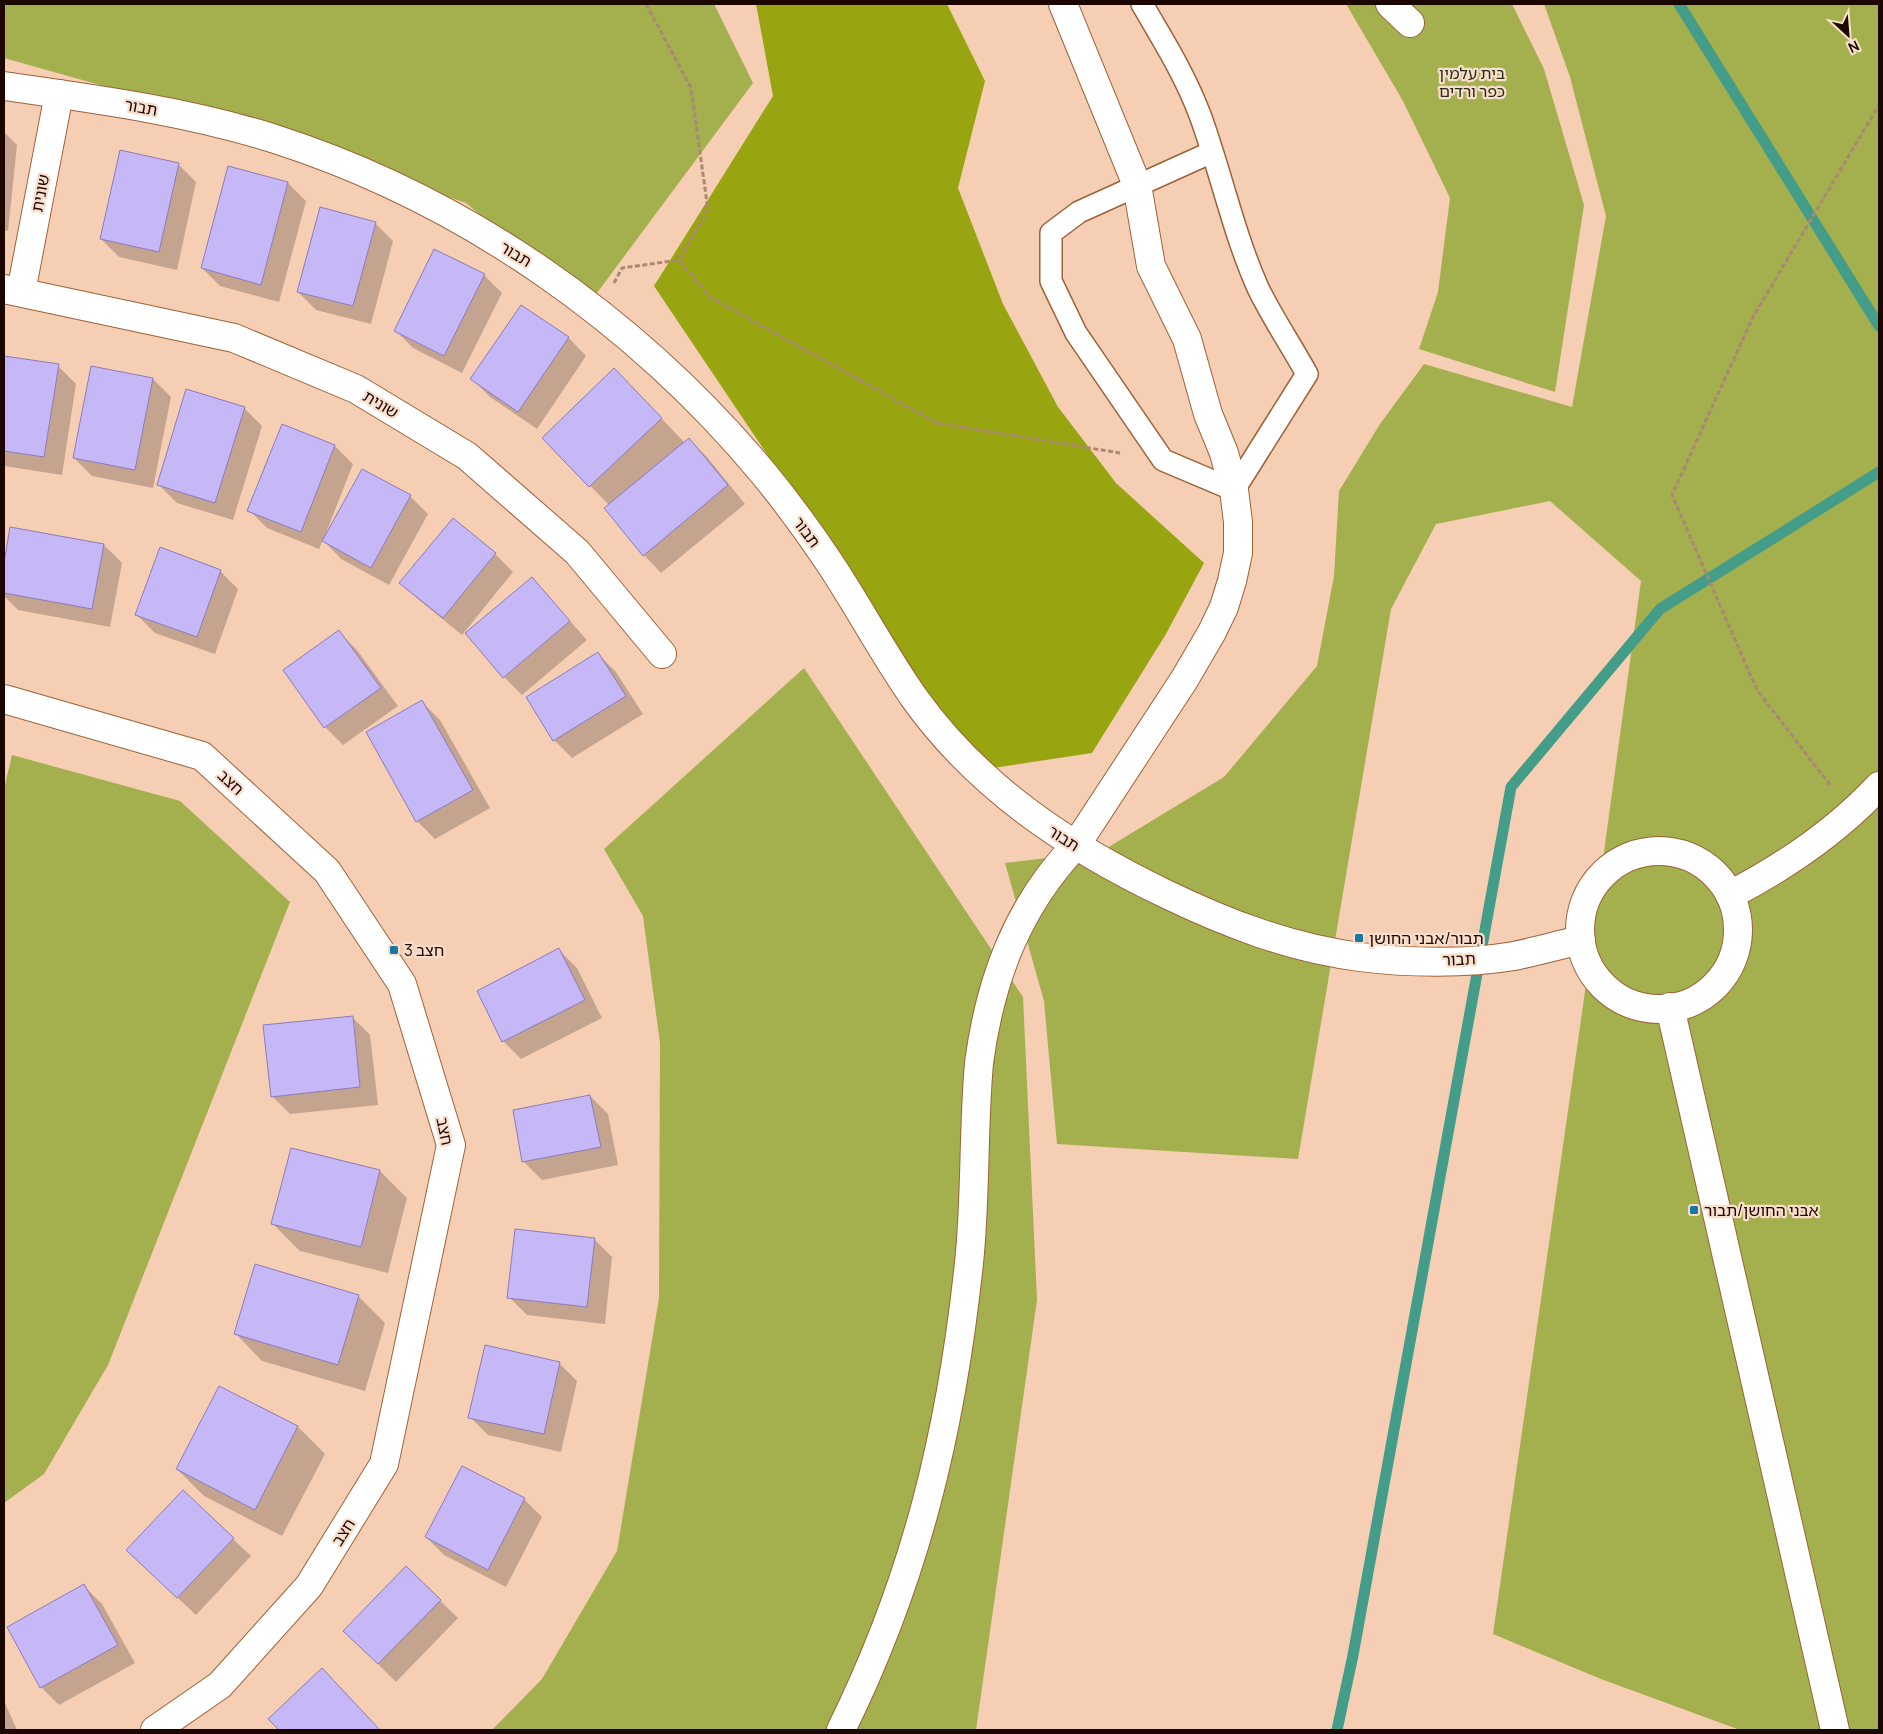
<svg xmlns="http://www.w3.org/2000/svg" width="1883" height="1734" viewBox="0 0 1883 1734" font-family="Manrope,'Noto Sans Hebrew',sans-serif">
  <style>
    .green { fill: #a4af4e }
    .forest { fill: #98a510 }
    .shadow { fill: #0003 }
    .lines { fill: none; stroke-linecap: round; stroke-linejoin: round }
    .stream { stroke: #449d88; stroke-width: 11 }
    .building { fill: #c6b7f7; stroke: #8b7bbb }
    .lane-casing { stroke: #9d6237; stroke-width: 24 }
    .street-casing { stroke: #9d6237; stroke-width: 30 }
    .secondary-casing { stroke: #9d6237; stroke-width: 30 }
    .path { stroke: #aa8875; stroke-width: 3; stroke-dasharray: 5 2.5; stroke-linecap: butt }
    .lane { stroke: #fff; stroke-width: 21 }
    .street { stroke: #fff; stroke-width: 28 }
    .secondary { stroke: #fff; stroke-width: 28 }
    .poi-dot { fill: #1577a3; stroke: #f9decc; stroke-width: 2 }
    .labels { text-anchor: middle; stroke-width: 4.5; stroke-linejoin: round; paint-order: stroke }
    .park-label { font-size: 16px; fill: #292c17; stroke: #f9decc }
    .street-label { font-size: 16px; fill: #1c0600; stroke: #f9decc }
    .poi-label { font-size: 16px; fill: #1c0600; stroke: #f9decc; text-anchor: start }
  </style>
  <rect width="100%" height="100%" fill="#f6ceb3"/>
  <g class="green">
    <path d="M4,4H714L753,83L588,305L466,203L246,126L4,58Z"/>
    <path d="M1346,4H1512L1544,69L1584,205L1555,392L1419,349L1438,292L1450,198L1403,101Z"/>
    <path d="M1544,4H1879V1730H1740L1601,1679L1493,1634L1582,1013L1641,581L1550,501L1436,524L1391,609L1298,1159L1057,1144L1044,1001L1005,863L1102,851L1224,777L1317,666L1334,576L1339,491L1380,424L1424,364L1572,407L1606,216L1570,77Z"/>
    <path d="M804,668L1023,997L1037,1300L976,1730H492L542,1679L617,1551L659,1298L660,1043L643,916L604,849Z"/>
    <path d="M12,755L180,801L290,902L108,1365L44,1474L4,1503V789Z"/>
  </g>
  <path class="forest" d="M756,4H947L985,81L958,188L1003,304L1058,407L1116,483L1204,563L1166,634L1092,753L966,772L930,697L654,286L773,96Z"/>
  <g class="shadow">
    <path d="M4,132L17,145L8,231L4,230Z"/>
    <path d="M178,164L196,182L177,270L119,257L101,239Z"/>
    <path d="M229,168L288,183L306,201L279,302L220,286L202,268Z"/>
    <path d="M375,223L393,241L371,324L316,310L298,292Z"/>
    <path d="M435,251L484,275L502,293L462,373L413,348L395,330Z"/>
    <path d="M522,306L569,338L586,356L537,429L490,397L472,379Z"/>
    <path d="M4,357L58,366L76,384L62,475L4,466Z"/>
    <path d="M92,368L153,379L171,397L153,488L92,476L74,458Z"/>
    <path d="M641,397L685,443L689,439L707,457L745,504L661,573L644,555L609,505L544,438Z"/>
    <path d="M244,408L262,426L233,520L177,503L159,485Z"/>
    <path d="M283,426L335,446L353,464L326,533L410,496L428,514L389,585L341,559L323,540L319,549L267,528L249,510Z"/>
    <path d="M11,529L104,545L122,563L110,627L18,610L4,596V570Z"/>
    <path d="M495,554L513,572L462,635L419,600L401,582Z"/>
    <path d="M220,571L238,589L215,654L155,633L137,615Z"/>
    <path d="M532,579L587,640L522,695L504,677Z"/>
    <path d="M339,632L357,650L398,706L343,745L325,727Z"/>
    <path d="M598,654L616,672L643,714L572,758L554,740Z"/>
    <path d="M422,702L440,720L490,808L435,839L417,821Z"/>
    <path d="M559,950L577,968L602,1018L521,1059L503,1041Z"/>
    <path d="M352,1017L370,1035L378,1105L290,1114L272,1096Z"/>
    <path d="M590,1096L608,1114L618,1165L542,1180L524,1162L514,1111Z"/>
    <path d="M292,1149L380,1171L407,1198L388,1273L300,1251L273,1224Z"/>
    <path d="M594,1239L612,1257L605,1324L527,1315L509,1297Z"/>
    <path d="M358,1296L385,1323L365,1391L262,1361L236,1334Z"/>
    <path d="M559,1363L577,1381L561,1452L488,1435L470,1417Z"/>
    <path d="M220,1387L298,1427L325,1454L282,1536L204,1496L177,1469Z"/>
    <path d="M524,1499L542,1517L506,1587L444,1555L426,1537Z"/>
    <path d="M233,1539L251,1556L196,1615L146,1568Z"/>
    <path d="M406,1568L458,1618L396,1682L345,1631Z"/>
    <path d="M84,1586L102,1604L135,1663L59,1705L41,1687Z"/>
    <path d="M340,1688L379,1730H281L270,1719Z"/>
    <path d="M4,1701L17,1730H4Z"/>
  </g>
  <g class="lines">
    <g class="stream">
      <path d="M1679,4L1879,326"/>
      <path d="M1337,1730L1353,1655L1511,787L1660,609L1879,472"/>
    </g>
  </g>
  <g class="building">
    <path d="M120,150L179,163L159,252L100,239Z"/>
    <path d="M228,166L288,182L261,285L201,268Z"/>
    <path d="M320,207L376,222L353,306L297,292Z"/>
    <path d="M434,249L485,274L444,356L394,331Z"/>
    <path d="M521,305L569,337L518,412L470,379Z"/>
    <path d="M4,356L59,364L44,457L4,451Z"/>
    <path d="M91,366L153,378L135,470L73,458Z"/>
    <path d="M614,368L662,418L589,487L542,438Z"/>
    <path d="M186,389L245,407L215,503L157,485Z"/>
    <path d="M282,424L335,445L301,532L247,511Z"/>
    <path d="M689,438L728,485L643,556L604,508Z"/>
    <path d="M362,469L411,495L371,568L322,541Z"/>
    <path d="M453,518L496,553L443,618L399,583Z"/>
    <path d="M10,527L104,544L92,609L4,593V563Z"/>
    <path d="M160,547L221,570L197,637L135,615Z"/>
    <path d="M532,577L570,621L503,678L465,633Z"/>
    <path d="M339,630L381,688L324,728L283,670Z"/>
    <path d="M598,652L626,696L553,741L526,697Z"/>
    <path d="M422,700L473,790L416,822L366,732Z"/>
    <path d="M559,948L585,1000L502,1042L477,991Z"/>
    <path d="M353,1016L360,1087L271,1097L263,1025Z"/>
    <path d="M590,1095L601,1147L522,1162L513,1110Z"/>
    <path d="M291,1148L380,1170L361,1247L271,1224Z"/>
    <path d="M515,1229L595,1238L587,1307L507,1298Z"/>
    <path d="M255,1264L359,1295L338,1365L234,1334Z"/>
    <path d="M485,1345L560,1362L544,1434L468,1418Z"/>
    <path d="M219,1386L298,1426L255,1510L176,1469Z"/>
    <path d="M462,1466L525,1498L488,1570L425,1537Z"/>
    <path d="M183,1490L234,1538L177,1598L126,1550Z"/>
    <path d="M406,1566L441,1600L378,1664L343,1631Z"/>
    <path d="M84,1584L118,1645L40,1688L7,1627Z"/>
    <path d="M322,1668L380,1730H279L268,1719Z"/>
  </g>
  <g class="lines">
    <defs>
      <path id="lane" d="M1142,4C1163,40 1185,75 1200,115C1221,172 1233,232 1258,288C1272,317 1291,345 1307,374L1234,490L1163,460L1076,333L1051,281V233L1079,212L1212,152"/>
      <g id="street">
        <path d="M1390,4L1410,23"/>
        <path d="M4,289L234,338L356,389L467,456L577,552L662,654"/>
        <path d="M21,292L59,94"/>
        <path d="M4,699L202,756L327,871L402,984L451,1145L384,1464L309,1586L220,1685L155,1730"/>
        <path d="M1670,1007L1835,1730"/>
        <path d="M841,1730C916,1578 951,1432 969,1263C976,1197 973,1130 979,1063C990,980 1017,907 1076,845L1184,680L1212,632L1224,607L1232,581L1238,553V522L1234,490L1224,453L1208,414L1187,339L1151,266L1137,185L1063,4"/>
      </g>
      <g id="secondary">
        <path d="M4,86C95,99 187,111 275,139C465,200 637,321 764,474C787,502 809,532 829,562C859,607 884,655 915,699C979,788 1068,847 1166,894C1228,924 1291,948 1360,957C1407,963 1467,964 1514,956C1537,951 1559,945 1581,940"/>
        <circle cx="1659" cy="930" r="79"/>
        <path d="M1730,895C1786,866 1836,832 1879,786"/>
      </g>
    </defs>
    <use href="#lane" class="lane-casing"/>
    <use href="#street" class="street-casing"/>
    <use href="#secondary" class="secondary-casing"/>
    <g class="path">
      <path d="M646,4L691,88L708,210L679,260L710,297L937,423L1120,453"/>
      <path d="M614,283L622,268L679,260"/>
      <path d="M1830,785L1757,690L1672,495L1753,317L1879,105"/>
    </g>
    <use href="#lane" class="lane"/>
    <use href="#street" class="street"/>
    <use href="#secondary" class="secondary"/>
  </g>
  <g class="poi-dot">
    <rect x="1354" y="933" width="10" height="10" rx="2.5"/>
    <rect x="389" y="945" width="10" height="10" rx="2.5"/>
    <rect x="1689" y="1205" width="10" height="10" rx="2.5"/>
  </g>
  <g class="labels">
    <g class="park-label">
      <text x="1472" y="79">בית עלמין<tspan x="1472" dy="18">כפר ורדים</tspan></text>
    </g>
    <g class="street-label">
      <text transform="translate(141 107) rotate(10)" y="6">תבור</text>
      <text transform="translate(40 193) rotate(-79)" y="6">שונית</text>
      <text transform="translate(516 254) rotate(31)" y="6">תבור</text>
      <text transform="translate(381 404) rotate(31)" y="6">שונית</text>
      <text transform="translate(807 532) rotate(53)" y="6">תבור</text>
      <text transform="translate(231 782) rotate(43)" y="6">חצב</text>
      <text transform="translate(1064 838) rotate(32)" y="6">תבור</text>
      <text transform="translate(1459 959) rotate(-3)" y="6">תבור</text>
      <text transform="translate(445 1131) rotate(78)" y="6">חצב</text>
      <text transform="translate(343 1532) rotate(-58)" y="6">חצב</text>
    </g>
    <g class="poi-label">
      <text x="1369" y="944">תבור/אבני החושן</text>
      <text x="404" y="956">חצב 3</text>
      <text x="1704" y="1216">אבני החושן/תבור</text>
    </g>
  </g>
  <rect width="1883" height="1734" fill="none" stroke="#1c0600" stroke-width="10"/>
  <g transform="translate(1848 35) rotate(154)" stroke="#f9decc" stroke-width="4" paint-order="stroke">
  <path d="M0-4L9 19L0 12L-9 19Z" fill="#1c0600"/>
  <text y="-8" font-size="14" font-weight="bold" text-anchor="middle" fill="#1c0600">N</text>
  </g>
</svg>
